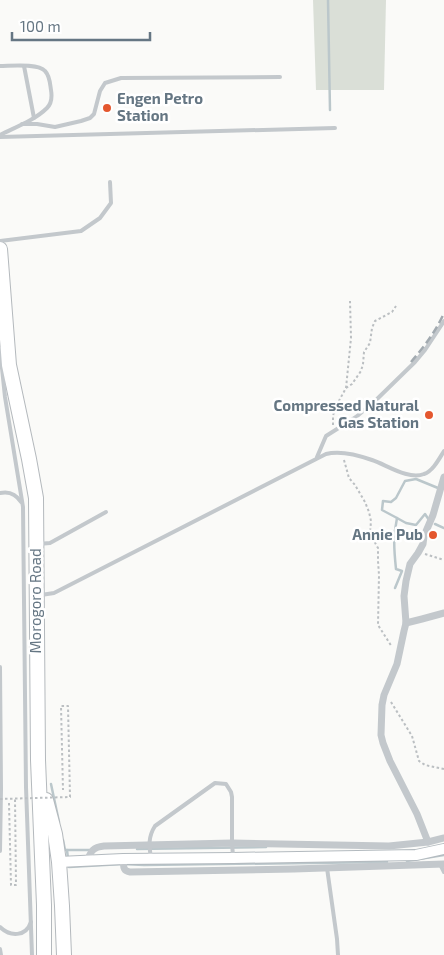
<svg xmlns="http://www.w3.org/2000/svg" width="444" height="955" viewBox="0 0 444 955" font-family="'Exo 2',sans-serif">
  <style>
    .green { fill: #dadfd7 }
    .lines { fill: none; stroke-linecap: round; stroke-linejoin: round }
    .stream { stroke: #bbc7cb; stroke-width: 2.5 }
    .secondary-casing { stroke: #b3babf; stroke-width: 12 }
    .highway-casing { stroke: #b4b9bd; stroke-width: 16 }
    .path { stroke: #bbbfc2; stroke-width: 2; stroke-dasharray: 2.5 2.5; stroke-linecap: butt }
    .lane { stroke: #c3c8cc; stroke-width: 4 }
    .street { stroke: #c3c8cc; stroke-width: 7 }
    .secondary { stroke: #fff; stroke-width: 10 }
    .highway { stroke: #fff; stroke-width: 14 }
    .rail { stroke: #a2aab0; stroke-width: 2.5; stroke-dasharray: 8 4; stroke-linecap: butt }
    .path-bridge { stroke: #bbbfc2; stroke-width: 2; stroke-dasharray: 2.5 2.5; stroke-linecap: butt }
    .poi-dot { fill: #e4572e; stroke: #fff; stroke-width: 2 }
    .labels { text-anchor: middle; stroke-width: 5; stroke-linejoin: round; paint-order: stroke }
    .poi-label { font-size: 15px; font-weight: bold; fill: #657683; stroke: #fff; text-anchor: end }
    .street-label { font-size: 15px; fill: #657683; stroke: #fff }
  </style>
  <rect width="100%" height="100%" fill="#fafaf8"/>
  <path class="green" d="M313,0H386L384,90H316Z"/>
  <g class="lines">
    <g class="stream">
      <path d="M328,0L330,110"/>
      <path d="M397,518L382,510L383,501L391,502L396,498L405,481L416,479L438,488"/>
      <path d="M435,524L444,528"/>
      <path d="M395,588L402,571L396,569C394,550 393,537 397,518L406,523L416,525L425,514L429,520"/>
      <path d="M51,784L59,822"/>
      <path d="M63,840L65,850H67L68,859"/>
      <path d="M137,849L266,847"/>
      <path d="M67,850H91"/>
      <path d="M407,861L444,855"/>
      <path d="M69,865V867L123,864L144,865L387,862"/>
    </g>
    <defs>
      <path id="secondary" d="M59,862L123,859L233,858L416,855L444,849"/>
      <g id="highway">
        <path d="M0,249L9,365L29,459L36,498L38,760L44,905V955"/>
        <path d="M46,800L55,834L59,862L62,906L64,955"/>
      </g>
    </defs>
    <use href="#secondary" class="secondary-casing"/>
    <use href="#highway" class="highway-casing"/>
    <g class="path">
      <path d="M346,388L352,384L361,371L363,364L364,352L370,343L372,328L375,321L392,312L396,306"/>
      <path d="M333,425V416L335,408L346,388L351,338L350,301"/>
      <path d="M344,460L349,478L355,485L365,502L369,512L371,521L370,534L378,548V561L379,575L378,625L392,647"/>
      <path d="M425,554L444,560"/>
      <path d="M391,702L412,736L419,761L425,765L444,769"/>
      <path d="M9,803L11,885H16L15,798"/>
    </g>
    <g class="lane">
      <path d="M0,66C11,66 38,63 45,71C50,76 50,84 51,90C52,96 52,103 47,108C35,120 16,127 0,135"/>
      <path d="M24,66L34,118"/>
      <path d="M22,124H37L55,127L81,121L90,118L94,114L100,91L105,83L121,78L280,77"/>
      <path d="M0,137L335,128"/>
      <path d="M0,241L81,231L100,218L111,203L110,182"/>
      <path d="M0,349L5,397L23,507L26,787L32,955"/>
      <path d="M317,457L326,436L356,417L375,401L415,362L425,350L444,321"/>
      <path d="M0,493C9,491 16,494 21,502"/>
      <path d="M38,544L50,543L106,512"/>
      <path d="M41,595L54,593L326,454C341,450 358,455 372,460C387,465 408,480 424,474C433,471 439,459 444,451"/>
      <path d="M0,667L1,789L0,851"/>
      <path d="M151,858C149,846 148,837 155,826L215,783L226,784L231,792L232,797V843L233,856"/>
      <path d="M440,864L444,872"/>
      <path d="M327,868L337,939L338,955"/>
      <path d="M0,927C10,937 26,937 31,922"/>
      <path d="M0,949L1,955"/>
    </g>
    <g class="street">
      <path d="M406,623L422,619L444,613"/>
      <path d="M428,842L417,814L390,761L383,743L381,735L382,705L384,695L397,664L404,631L406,623L404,596L406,581L410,564L418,553L423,544L424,536L433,515L444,477"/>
      <path d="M123,859C124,865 122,871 130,872L294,869L444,864"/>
      <path d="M87,861C91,851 93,847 104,846L232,843L389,846L428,842L444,838"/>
    </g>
    <use href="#secondary" class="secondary"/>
    <use href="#highway" class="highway"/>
    <path class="rail" d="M411,362C424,347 436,331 444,313"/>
    <path class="path-bridge" d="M0,799L70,797L68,706H61L63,790"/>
  </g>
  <g class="poi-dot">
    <circle cx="107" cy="108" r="5"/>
    <circle cx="429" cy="415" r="5"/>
    <circle cx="433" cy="535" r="5"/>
  </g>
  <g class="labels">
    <g class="poi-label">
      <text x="117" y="104" text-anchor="start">Engen Petro<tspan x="117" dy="17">Station</tspan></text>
      <text x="419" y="411">Compressed Natural<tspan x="419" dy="17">Gas Station</tspan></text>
      <text x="423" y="540">Annie Pub</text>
    </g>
    <g class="street-label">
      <text transform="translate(36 601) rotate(-90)" y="5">Morogoro Road</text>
    </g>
  </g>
  <path d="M12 32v8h138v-8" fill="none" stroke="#657683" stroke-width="2.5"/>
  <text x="20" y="32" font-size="15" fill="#657683" stroke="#ffffff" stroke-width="4" paint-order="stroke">100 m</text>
</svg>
